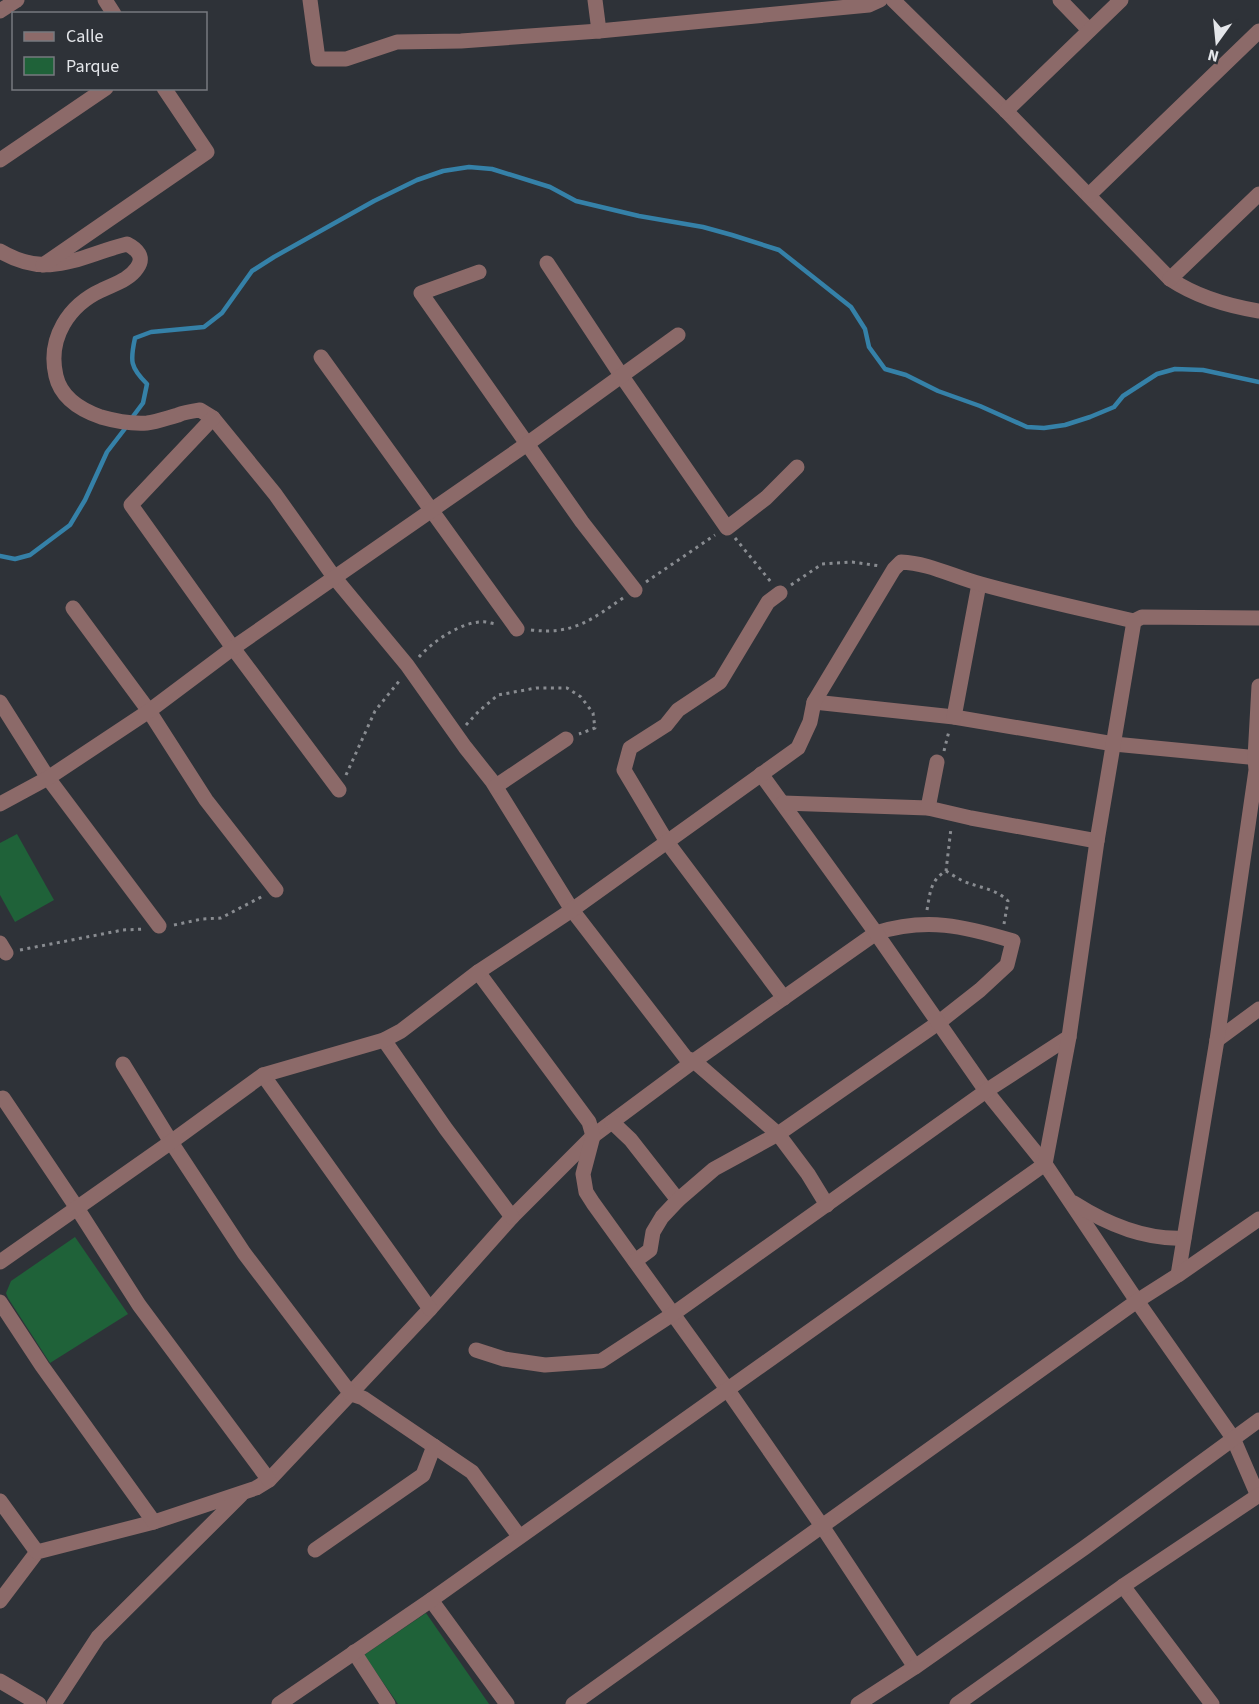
<svg xmlns="http://www.w3.org/2000/svg" width="1259" height="1704" viewBox="0 0 1259 1704" font-family="'Source Sans 3',sans-serif">
  <style>
    .green { fill: #1f6239 }
    .lines { fill: none; stroke-linecap: round; stroke-linejoin: round }
    .stream { stroke: #3581a8; stroke-width: 4.5 }
    .path { stroke: #898c91; stroke-width: 3; stroke-dasharray: 3 4.5; stroke-linecap: butt }
    .minor { stroke: #8c6a69; stroke-width: 15 }
  </style>
  <rect width="100%" height="100%" fill="#2e3238"/>
  <g class="green">
    <path d="M17,834L54,900L15,922L0,895V843Z"/>
    <path d="M75,1237L128,1314L50,1363L8,1298L6,1293L11,1281Z"/>
    <path d="M426,1613L489,1704H398L364,1655Z"/>
  </g>
  <g class="lines">
    <g class="stream">
      <path d="M131,419L143,403L147,384C130,367 130,361 135,338L151,332L204,327L222,313L252,271L274,257L374,201L417,180L443,171L469,167L492,169L550,187L576,201L639,216L703,227L732,235L779,250L851,307L865,329L869,347L885,369L906,375L938,391L980,406L1027,427L1044,428L1065,425L1090,417L1114,407L1123,396L1157,374L1175,369L1203,370L1259,382"/>
      <path d="M0,556L15,559L30,555L70,525L85,500L107,452L127,426"/>
    </g>
    <g class="path">
      <path d="M735,538L771,582"/>
      <path d="M646,582L715,535"/>
      <path d="M791,585L822,564L852,562L880,566"/>
      <path d="M531,630C573,635 591,620 623,598"/>
      <path d="M419,657C432,642 461,622 481,622C485,621 490,623 495,624"/>
      <path d="M466,725L479,711L498,695L536,688H567L581,697L593,713L595,728L579,734"/>
      <path d="M944,751L949,731"/>
      <path d="M346,775L375,711L400,680"/>
      <path d="M946,871C951,874 957,878 963,881C979,888 995,888 1008,901L1004,924"/>
      <path d="M927,910C930,894 930,880 946,871L951,828"/>
      <path d="M174,925L202,919L221,918L263,896"/>
      <path d="M20,950L123,930L144,929"/>
    </g>
    <g class="minor">
      <path d="M105,0L114,14"/>
      <path d="M310,0L318,59H346L397,42L461,41L599,31L869,5L880,0"/>
      <path d="M595,0L599,31"/>
      <path d="M893,0L1006,111L1170,279C1197,297 1228,306 1259,311"/>
      <path d="M1060,0L1089,30"/>
      <path d="M0,11L17,0"/>
      <path d="M1006,111L1121,0"/>
      <path d="M0,160L106,88"/>
      <path d="M1089,195L1259,31"/>
      <path d="M0,251C49,280 79,256 127,244C137,249 145,257 137,268C129,280 114,284 102,290C69,305 47,338 56,376C61,398 81,410 101,417C115,421 132,424 147,423C157,422 167,418 178,415C185,412 193,411 200,410L213,418L275,494L334,577L407,665L465,747L492,781L572,910L686,1058L694,1061L778,1134L938,1023L980,990L1007,965L1013,941C964,926 926,917 876,933L694,1061L593,1136L512,1217L430,1309L269,1480L256,1488L154,1522L37,1552L0,1601"/>
      <path d="M547,263L621,375L727,528L766,498L797,467"/>
      <path d="M43,265L207,152L164,88"/>
      <path d="M479,272L421,293L582,522L635,590"/>
      <path d="M1170,279L1259,194"/>
      <path d="M321,357L517,629"/>
      <path d="M213,418L131,505L233,648L339,790"/>
      <path d="M780,593L768,602L720,682L678,710L666,725L630,748L624,770L667,842L784,998"/>
      <path d="M73,608L149,711L206,800L276,890"/>
      <path d="M0,702L48,778L159,926"/>
      <path d="M814,702L954,717L1114,744L1259,758"/>
      <path d="M954,717L979,584"/>
      <path d="M761,774L876,933L986,1091L1045,1164L1137,1301L1233,1438L1258,1496"/>
      <path d="M496,786L566,739"/>
      <path d="M783,803L928,808L971,818L1097,841"/>
      <path d="M0,804L48,778L149,711L233,648L527,444L678,335"/>
      <path d="M928,808L937,762"/>
      <path d="M0,943L6,953"/>
      <path d="M478,972L589,1122L593,1136L583,1174L586,1192L593,1203L727,1389L822,1526L915,1667"/>
      <path d="M384,1040L446,1129L512,1217"/>
      <path d="M1217,1040L1259,1009"/>
      <path d="M123,1064L171,1142L244,1253L351,1394L363,1398L472,1472L519,1536"/>
      <path d="M263,1075L430,1309"/>
      <path d="M3,1098L77,1208L139,1305L269,1480"/>
      <path d="M612,1122L631,1140L678,1200"/>
      <path d="M1074,1203C1107,1224 1145,1240 1184,1238"/>
      <path d="M635,1261L650,1250L653,1232L662,1217L678,1200L714,1169L778,1134L808,1174L827,1205"/>
      <path d="M0,1262L171,1142L263,1075L384,1040L401,1031L478,972L572,910L798,748L810,722L814,702L894,569L901,562C929,563 954,577 981,584C1031,598 1083,609 1134,621L1142,617L1259,618"/>
      <path d="M1178,1275L1217,1040L1256,770L1255,758L1259,686"/>
      <path d="M0,1302L42,1366L154,1522"/>
      <path d="M476,1350L504,1359L545,1365L601,1361L673,1314L986,1091L1069,1037"/>
      <path d="M0,1501L37,1552"/>
      <path d="M315,1550L423,1475L434,1446"/>
      <path d="M1123,1586L1212,1704"/>
      <path d="M431,1600L507,1704"/>
      <path d="M354,1652L388,1704"/>
      <path d="M0,1681L39,1704"/>
      <path d="M54,1704L98,1637L241,1495"/>
      <path d="M279,1704L431,1600L1045,1164L1069,1037L1097,841L1134,621"/>
      <path d="M573,1704L1137,1301L1178,1275L1259,1219"/>
      <path d="M858,1704L915,1667L1084,1548L1259,1420"/>
      <path d="M957,1704L1123,1586L1259,1495"/>
    </g>
  </g>
  <rect x="12" y="12" width="195" height="78" fill="#2e3238" stroke="#777a7f" stroke-width="1.5"/>
  <rect x="24" y="32" width="30" height="9" fill="#8c6a69" stroke="#777a7f" stroke-width="1.5"/>
  <text x="66" y="42" font-size="18" fill="#e4e6ea">Calle</text>
  <rect x="24" y="57" width="30" height="18" fill="#1f6239" stroke="#777a7f" stroke-width="1.5"/>
  <text x="66" y="72" font-size="18" fill="#e4e6ea">Parque</text>
  <g transform="translate(1217 42) rotate(195)" stroke="#2e3238" stroke-width="4.5" paint-order="stroke">
  <path d="M0-4.5L10 22L0 15L-10 22Z" fill="#e4e6ea"/>
  <text y="-9" font-size="16" font-weight="bold" text-anchor="middle" fill="#e4e6ea">N</text>
  </g>
</svg>
